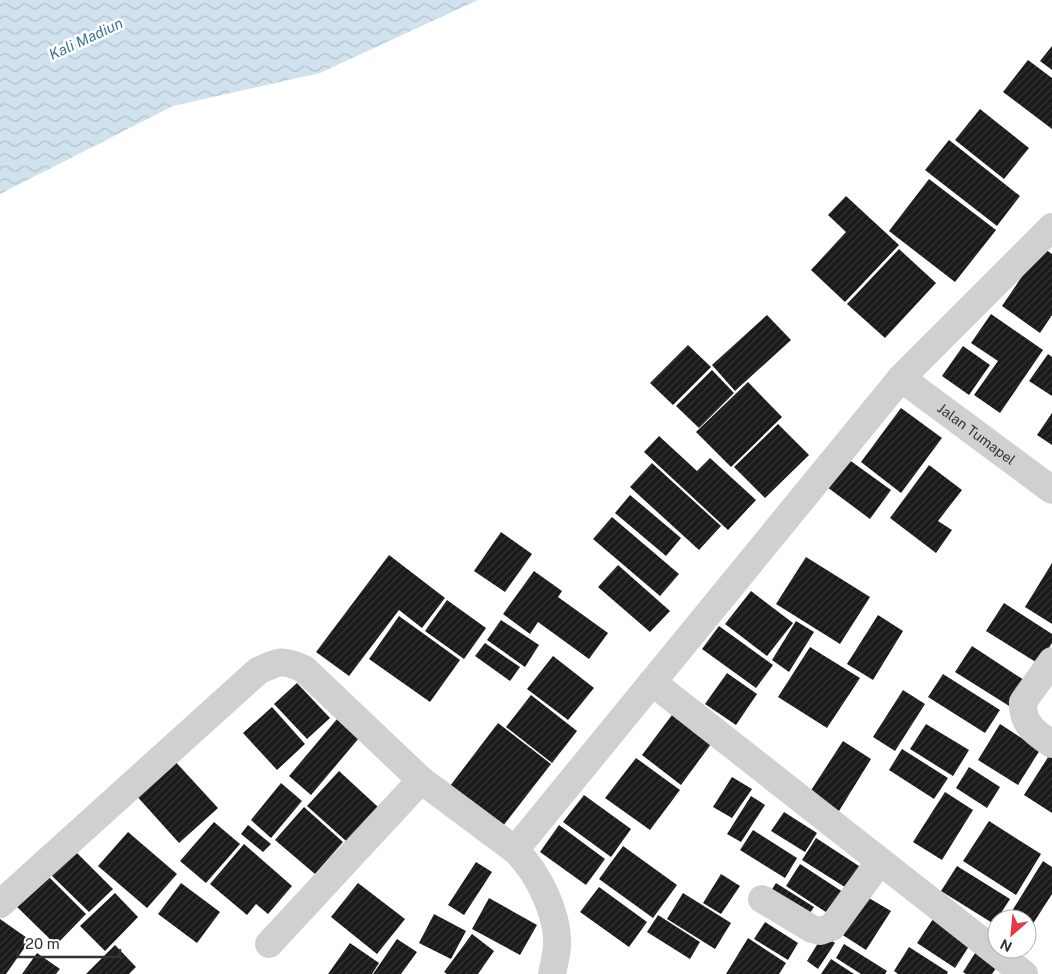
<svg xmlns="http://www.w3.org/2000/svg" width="1052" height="974" viewBox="0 0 1052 974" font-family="'Public Sans',sans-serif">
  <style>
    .water { fill: url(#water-waves) }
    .building { fill: url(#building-hatch) }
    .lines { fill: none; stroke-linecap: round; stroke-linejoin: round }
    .street { stroke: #d0d0d0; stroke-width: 28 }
    .labels { text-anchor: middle; stroke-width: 5; stroke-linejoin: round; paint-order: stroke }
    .street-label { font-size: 14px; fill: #333; stroke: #fff }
    .water-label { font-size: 15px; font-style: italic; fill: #3f7597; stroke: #fff }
  </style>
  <defs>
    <pattern id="water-waves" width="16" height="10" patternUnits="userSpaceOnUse" patternTransform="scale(1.25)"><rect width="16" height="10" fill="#cfe2ee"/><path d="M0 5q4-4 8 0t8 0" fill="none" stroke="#b2c2cd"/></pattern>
    <pattern id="building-hatch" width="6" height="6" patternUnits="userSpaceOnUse" patternTransform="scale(1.25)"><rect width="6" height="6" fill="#1a1a1a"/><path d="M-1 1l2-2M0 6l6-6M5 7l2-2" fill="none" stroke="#333"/></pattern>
  </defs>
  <rect width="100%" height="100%" fill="#fff"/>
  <path class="water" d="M0,0H478L320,73L173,106L0,194Z"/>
  <g class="building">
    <path d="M1052,46V70L1040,61Z"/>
    <path d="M1028,60L1052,78V129L1003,92Z"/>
    <path d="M980,109L1029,148L1004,179L955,140Z"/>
    <path d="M949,140L1020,196L997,226L925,170Z"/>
    <path d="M929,179L996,230L955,282L889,231Z"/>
    <path d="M846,196L899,245L845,302L811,270L846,232L828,215Z"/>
    <path d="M1042,247L1052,254V315L1040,333L1002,306Z"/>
    <path d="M899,249L936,283L885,338L847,304Z"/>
    <path d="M991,314L1043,350L1000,413L974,395L998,361L971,343Z"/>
    <path d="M767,315L791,340L735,391L712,365Z"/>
    <path d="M688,345L711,367L673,405L650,383Z"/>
    <path d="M963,346L990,365L969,395L942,376Z"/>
    <path d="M1048,354L1052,357V396L1029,381Z"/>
    <path d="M712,370L734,393L699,428L676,406Z"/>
    <path d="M748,382L782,417L731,467L696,432Z"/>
    <path d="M901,408L942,438L901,493L861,462Z"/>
    <path d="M1052,413V445L1037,435Z"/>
    <path d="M778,424L809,455L765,498L734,467Z"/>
    <path d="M659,436L697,471L710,458L756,500L728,530L644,452Z"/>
    <path d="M848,459L891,490L870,519L827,487Z"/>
    <path d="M652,463L721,526L699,550L630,487Z"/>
    <path d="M929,465L962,490L938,521L952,530L936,553L890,518Z"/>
    <path d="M630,495L681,538L666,556L615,513Z"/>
    <path d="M612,517L679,574L660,596L593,539Z"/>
    <path d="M501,532L532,554L505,592L474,571Z"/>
    <path d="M389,555L445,598L422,628L399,610L349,676L316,652Z"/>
    <path d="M806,557L870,597L840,644L776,604Z"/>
    <path d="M1052,563V624L1025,607Z"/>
    <path d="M618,565L670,611L650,632L598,587Z"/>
    <path d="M534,571L562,591L558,597L608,633L589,659L538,622L530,634L503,614Z"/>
    <path d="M751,591L793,623L767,656L725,624Z"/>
    <path d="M447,600L486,628L464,659L425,631Z"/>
    <path d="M1004,603L1052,634V643L1039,664L986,631Z"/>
    <path d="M878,615L903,631L873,680L847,664Z"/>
    <path d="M399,616L460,660L430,702L369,659Z"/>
    <path d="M501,620L539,645L525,667L487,640Z"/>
    <path d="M796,621L814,632L789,672L772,660Z"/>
    <path d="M719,626L773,665L756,688L702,649Z"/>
    <path d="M485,643L520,667L510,681L475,656Z"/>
    <path d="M972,646L1030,684L1014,709L955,672Z"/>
    <path d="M810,647L860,678L827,728L778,697Z"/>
    <path d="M553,656L594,688L568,720L527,689Z"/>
    <path d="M727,673L757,694L736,725L705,704Z"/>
    <path d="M943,674L1000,710L985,733L928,697Z"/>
    <path d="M297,683L330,718L307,739L274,704Z"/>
    <path d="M903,690L925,704L895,751L873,737Z"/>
    <path d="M531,695L577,731L552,763L506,727Z"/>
    <path d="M272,707L305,744L277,770L243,733Z"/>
    <path d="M675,711L714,740L681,785L642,755Z"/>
    <path d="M337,719L359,738L311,795L289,776Z"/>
    <path d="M498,723L551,764L503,826L450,786Z"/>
    <path d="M926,724L969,750L953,776L910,749Z"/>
    <path d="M1000,724L1040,750L1018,785L978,760Z"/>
    <path d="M843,741L871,759L839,811L810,792Z"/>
    <path d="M902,749L948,778L934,799L889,770Z"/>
    <path d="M1050,754L1052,755V813L1024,795Z"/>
    <path d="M172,758L218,808L179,843L134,793Z"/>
    <path d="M636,758L680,790L650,830L605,798Z"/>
    <path d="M969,767L1000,787L987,808L956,788Z"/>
    <path d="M339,771L378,807L346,841L307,806Z"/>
    <path d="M732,777L752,789L732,818L713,807Z"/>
    <path d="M281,783L302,801L271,838L251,820Z"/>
    <path d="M945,792L973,810L942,860L913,842Z"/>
    <path d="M584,795L631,829L611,857L563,822Z"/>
    <path d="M751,796L765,805L741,842L727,834Z"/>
    <path d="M304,807L343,842L315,874L275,840Z"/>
    <path d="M784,812L817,833L805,852L771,831Z"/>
    <path d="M989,821L1041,854L1016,895L963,861Z"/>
    <path d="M214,822L240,844L206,883L180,861Z"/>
    <path d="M248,825L271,844L263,852L241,834Z"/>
    <path d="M559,825L605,859L586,885L540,852Z"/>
    <path d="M753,830L797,858L785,878L740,850Z"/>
    <path d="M128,832L177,874L147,908L98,866Z"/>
    <path d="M816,838L862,868L848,889L802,860Z"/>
    <path d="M244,844L292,886L268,914L256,904L247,915L210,884Z"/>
    <path d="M623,846L677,885L653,918L599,879Z"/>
    <path d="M72,848L113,889L89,912L48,872Z"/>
    <path d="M1043,861L1052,867V894L1027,933V919H1007Z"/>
    <path d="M476,862L492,872L464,915L448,905Z"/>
    <path d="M800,864L846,894L832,916L786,886Z"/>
    <path d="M957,866L1010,899L994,924L941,891Z"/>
    <path d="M44,872L86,914L56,945L13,903Z"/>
    <path d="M721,874L740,886L721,914L703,903Z"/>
    <path d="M181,883L220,912L197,943L158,914Z"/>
    <path d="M358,883L405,919L377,954L331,917Z"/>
    <path d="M776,883L814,907L803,923L766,899Z"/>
    <path d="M599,887L647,922L629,947L580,912Z"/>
    <path d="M115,893L138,917L105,951L80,926Z"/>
    <path d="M683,893L731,923L715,949L667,919Z"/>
    <path d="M862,894L891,911L866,950L838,932Z"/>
    <path d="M489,898L537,925L520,955L472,929Z"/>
    <path d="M434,914L466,931L451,959L419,943Z"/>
    <path d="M658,915L700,942L690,959L647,932Z"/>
    <path d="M0,919L30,940L6,974H0Z"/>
    <path d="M933,919L971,943L955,968L917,943Z"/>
    <path d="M765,922L798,943L788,960L754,939Z"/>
    <path d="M472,934L494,951L478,974H447L444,972Z"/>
    <path d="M823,935L835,943L818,969L807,961Z"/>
    <path d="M748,938L786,963L779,974H726Z"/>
    <path d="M397,939L417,952L401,974H373Z"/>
    <path d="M350,943L379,963L372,974H328Z"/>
    <path d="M844,944L887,971L885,974H861L836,958Z"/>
    <path d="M115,945L136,967L129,974H86Z"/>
    <path d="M909,947L948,972L947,974H898L894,971Z"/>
    <path d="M977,950L999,964L992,974H966L963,972Z"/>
    <path d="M37,953L60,969L56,974H22Z"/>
    <path d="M831,959L854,974H821Z"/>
  </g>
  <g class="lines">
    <g class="street">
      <path id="s1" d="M901,378L1052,490"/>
      <path d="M1052,661L1023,702C1022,724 1035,733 1052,744"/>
      <path d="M652,682L1024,974"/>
      <path d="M762,899L812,929L820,931L832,927L880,861"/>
      <path d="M0,904L258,671C279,661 282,659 304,669L421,780L515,850"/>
      <path d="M269,944L421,780"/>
      <path d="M552,974C554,965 556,956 557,947C559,915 538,872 515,850L901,378L1052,227"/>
    </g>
  </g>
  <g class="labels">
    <g class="street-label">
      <text dy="5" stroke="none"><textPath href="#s1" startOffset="94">Jalan Tumapel</textPath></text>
    </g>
    <g class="water-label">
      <text transform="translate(86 39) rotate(-25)" y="5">Kali Madiun</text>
    </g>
  </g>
  <g transform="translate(1012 934) rotate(207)"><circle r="24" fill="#ffffff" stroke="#adadad"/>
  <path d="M0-4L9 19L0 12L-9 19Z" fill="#e63946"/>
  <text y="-8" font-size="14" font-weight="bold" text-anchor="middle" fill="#333333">N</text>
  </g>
  <path d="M18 949v8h102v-8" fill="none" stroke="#333333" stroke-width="2.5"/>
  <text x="25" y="949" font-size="15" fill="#333333" stroke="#ffffff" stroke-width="4" paint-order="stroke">20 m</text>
</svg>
